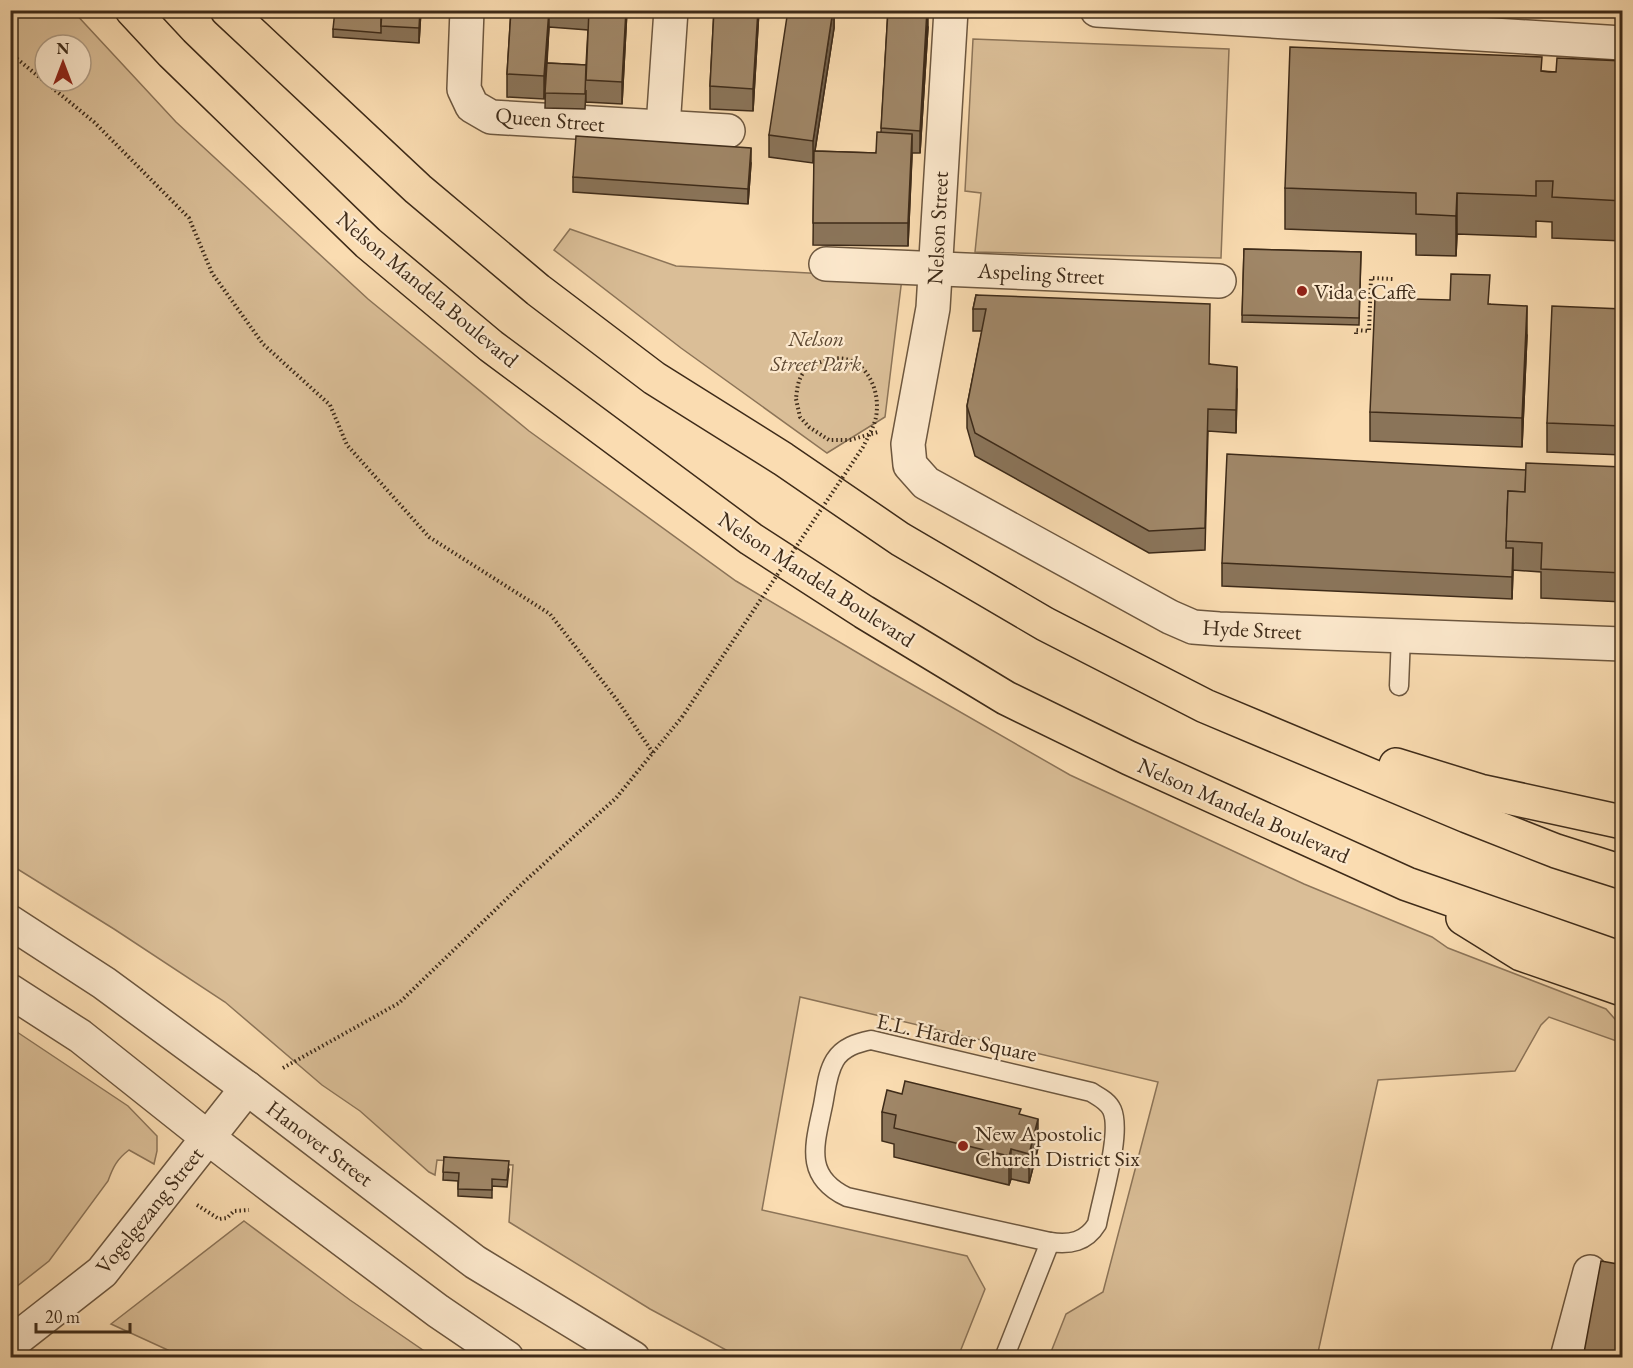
<svg xmlns="http://www.w3.org/2000/svg" width="1633" height="1368" viewBox="0 0 1633 1368" font-family="'EB Garamond',serif">
  <style>
    .green { fill: #dabe97; stroke: #8c7458; stroke-width: 1.5; fill-rule: evenodd }
    .lines { fill: none; stroke-linecap: round; stroke-linejoin: round }
    .service-casing { stroke: #6d573f; stroke-width: 21 }
    .minor-casing { stroke: #6d573f; stroke-width: 36 }
    .tertiary-casing { stroke: #6d573f; stroke-width: 36 }
    .motorway-casing { stroke: #3e2b19; stroke-width: 36 }
    .path { stroke: #3e2b19; stroke-width: 4; stroke-dasharray: 1.5 3; stroke-linecap: butt }
    .service { stroke: #fce8cc; stroke-width: 18 }
    .minor { stroke: #fce8cc; stroke-width: 33 }
    .tertiary { stroke: #fce8cc; stroke-width: 33 }
    .motorway { stroke: #fadcb1; stroke-width: 33 }
    .path-bridge { stroke: #3e2b19; stroke-width: 4; stroke-dasharray: 1.5 3; stroke-linecap: butt }
    .wall { fill: #8a7459; stroke: #3e2b19; stroke-width: 1.5; fill-rule: evenodd }
    .shaded-wall { fill: #705e49; stroke: #3e2b19; stroke-width: 1.5 }
    .building { fill: #a08768; stroke: #3e2b19; stroke-width: 1.5 }
    .poi-dot { fill: #8f2418; stroke: #fce8cc; stroke-width: 2 }
    .labels { text-anchor: middle; stroke-width: 4.5; stroke-linejoin: round; paint-order: stroke }
    .street-label { font-size: 22px; fill: #3e2b19; stroke: #fce8cc }
    .poi-label { font-size: 22px; fill: #3e2b19; stroke: #fce8cc; text-anchor: start }
    .park-label { font-size: 22px; font-style: italic; fill: #5d4832; stroke: #fce8cc }
  </style>
  <rect width="100%" height="100%" fill="#fadcb1"/>
  <filter id="stains"><feTurbulence type="fractalNoise" baseFrequency=".00333" numOctaves="4"/><feColorMatrix values="0 0 0 0 .2 0 0 0 0 .09 0 0 0 0 .02 0 0 0 .5 -.17"/></filter>
  <radialGradient id="worn" r=".72"><stop offset=".6" stop-color="#630" stop-opacity="0"/><stop offset="1" stop-color="#630" stop-opacity=".3"/></radialGradient>
  <g class="green">
    <path d="M10,11H73L176,122L368,299L529,431L736,581L880,666L1070,775L1304,884L1432,937L1448,948L1606,1009L1622,1027V1043L1549,1017L1541,1025L1515,1071L1378,1080L1317,1357H1049L1066,1314L1103,1292L1158,1082L800,997L762,1210L967,1256L985,1289L958,1357H739L650,1309L509,1222L513,1165L437,1160L435,1175L429,1172L360,1111L322,1085L225,1002L114,929L11,865ZM45,45H81V81H45Z"/>
    <path d="M973,39L1229,49L1221,258L975,252L981,193L965,191Z"/>
    <path d="M570,229L676,266L902,278L885,417L827,453L681,348L554,250Z"/>
    <path d="M11,1028L128,1106L157,1136V1151L154,1164L129,1150C117,1159 113,1167 108,1181L49,1261L11,1291Z"/>
    <path d="M244,1221L350,1300L433,1357H183L111,1324Z"/>
  </g>
  <g class="lines">
    <defs>
      <g id="service">
        <path d="M1399,686L1401,636"/>
        <path d="M871,1040L1091,1092C1099,1097 1108,1101 1112,1110C1122,1133 1102,1197 1097,1224C1086,1242 1070,1245 1050,1242L847,1197C803,1176 815,1144 823,1105C826,1090 827,1073 835,1060C843,1047 857,1043 871,1040Z"/>
        <path d="M1004,1358L1050,1242"/>
      </g>
      <g id="minor">
        <path d="M467,10L464,89L472,106L491,117L728,131"/>
        <path d="M951,10L933,308L908,444L910,465L926,483L1170,617L1193,627L1219,629L1622,644"/>
        <path d="M1097,10L1622,43"/>
        <path d="M663,127L671,10"/>
        <path d="M826,264L1219,281"/>
        <path d="M10,1344L102,1272L247,1088"/>
        <path d="M1567,1358L1590,1272"/>
      </g>
      <g id="tertiary">
        <path d="M10,922L104,983L247,1088L475,1262L633,1358"/>
        <path d="M10,991L80,1036L207,1137L279,1192L438,1311L507,1358"/>
      </g>
      <g id="motorway">
        <path d="M132,10L172,53L368,243L491,346L751,539L864,612L1006,698L1129,758L1407,884L1622,959"/>
        <path d="M227,10L418,189L538,290L654,378L783,459L900,539L1045,624L1205,706L1467,816L1556,851L1622,872"/>
        <path d="M1396,765L1480,791L1622,822"/>
        <path d="M1463,918L1521,954L1622,989"/>
      </g>
    </defs>
    <use href="#service" class="service-casing"/>
    <use href="#minor" class="minor-casing"/>
    <use href="#tertiary" class="tertiary-casing"/>
    <use href="#motorway" class="motorway-casing"/>
    <g class="path">
      <path d="M10,53L94,122L189,218L212,273L263,344L330,405L347,445L429,537L550,614L617,700L653,753"/>
      <path d="M1356,334V330L1369,331L1371,278L1393,279"/>
      <path d="M796,399L800,417L809,427L829,440H850L878,432"/>
      <path d="M283,1068L399,1003L524,882L616,798L682,717"/>
      <path d="M197,1205L219,1219L227,1218L234,1211L249,1210"/>
    </g>
    <use href="#service" class="service"/>
    <use href="#minor" class="minor"/>
    <use href="#tertiary" class="tertiary"/>
    <use href="#motorway" class="motorway"/>
    <path class="path-bridge" d="M682,717L863,447C868,437 874,427 876,417C882,385 860,348 824,361C817,363 810,366 804,372C798,379 797,389 796,399"/>
  </g>
  <g class="wall">
    <path d="M382,10H421L419,43L333,37V29L381,12Z"/>
    <path d="M511,10H627L622,104L586,102V90L585,109L545,108L546,72L544,99L507,97V74ZM549,27L588,30L586,65L547,63Z"/>
    <path d="M714,10H759L753,111L710,109V86Z"/>
    <path d="M834,10V28L815,151L876,153L881,132L888,10L928,27L920,153H912L908,246L813,245L814,158L813,163L769,157V135Z"/>
    <path d="M1623,61V241L1552,238V222L1536,221V237L1457,234L1456,256L1416,255V234L1285,229V188L1542,71L1556,72Z"/>
    <path d="M751,163L748,204L573,192V177Z"/>
    <path d="M1244,249L1361,252L1359,325L1242,322Z"/>
    <path d="M976,295L1210,364L1237,389L1236,433L1208,431L1205,550L1149,553L975,456L967,428V406L982,331H973V309Z"/>
    <path d="M1490,304L1527,335L1522,447L1370,441V412Z"/>
    <path d="M1623,309V455L1547,452V423Z"/>
    <path d="M1623,467V602L1541,598V572L1513,570L1512,599L1222,586V563L1526,470Z"/>
    <path d="M902,1094L1021,1115L1038,1148L1029,1183L1011,1179L1009,1185L894,1157V1144L882,1141V1112Z"/>
    <path d="M444,1157L509,1169L507,1187L492,1186V1198L458,1196V1181L443,1180Z"/>
  </g>
  <g class="shaded-wall">
    <path d="M420,10H421L419,43V28Z"/>
    <path d="M549,10V27L544,99V76Z"/>
    <path d="M626,10H627L622,104V82Z"/>
    <path d="M758,10H759L753,111V89Z"/>
    <path d="M833,10H834V28L813,163V141Z"/>
    <path d="M928,10V27L920,153V131Z"/>
    <path d="M912,134V156L908,246V223Z"/>
    <path d="M751,148V163L748,204V189Z"/>
    <path d="M1457,193V234L1456,256V216Z"/>
    <path d="M1527,306V335L1522,447V418Z"/>
    <path d="M1237,367V389L1236,433V410Z"/>
    <path d="M1513,548V570L1512,599V577Z"/>
    <path d="M1038,1119V1148L1029,1183V1154Z"/>
    <path d="M1011,1149V1179L1009,1185V1156Z"/>
  </g>
  <g class="building">
    <path d="M335,10H367L381,12V33L333,29Z"/>
    <path d="M382,10H420L419,28L381,26Z"/>
    <path d="M511,10H549L544,76L507,74Z"/>
    <path d="M549,10H589V15L549,12Z"/>
    <path d="M589,10H626L622,82L586,80Z"/>
    <path d="M714,10H758L753,89L710,86Z"/>
    <path d="M788,10H833L813,141L769,135Z"/>
    <path d="M888,10H927L920,131L881,128Z"/>
    <path d="M1290,47L1542,57L1541,71L1549,72H1556L1557,58L1623,61V201L1552,197L1553,181H1536V196L1457,193L1456,216L1416,214V193L1285,188Z"/>
    <path d="M547,63L586,65L585,94L545,93Z"/>
    <path d="M877,132L912,134L908,223H813L814,151L876,153Z"/>
    <path d="M576,136L751,148L748,189L573,177Z"/>
    <path d="M1244,249L1361,252L1359,318L1242,315Z"/>
    <path d="M1451,274L1490,275L1488,304L1527,306L1522,418L1370,412L1375,298L1450,300Z"/>
    <path d="M976,295L1210,304L1209,364L1237,367L1236,410L1208,409L1205,528L1149,531L975,433L967,406L986,309H973Z"/>
    <path d="M1552,306L1623,309V426L1547,423Z"/>
    <path d="M1227,454L1526,470L1525,492L1508,491L1506,548H1513L1512,577L1222,563Z"/>
    <path d="M1526,463L1623,467V573L1541,569L1542,543L1506,541L1508,491L1525,492Z"/>
    <path d="M905,1081L1021,1109L1019,1114L1038,1119L1029,1154L1011,1149L1009,1156L894,1128L896,1115L882,1112L887,1090L902,1094Z"/>
    <path d="M444,1157L509,1161L507,1180L492,1179V1190L458,1189L459,1173L443,1172Z"/>
    <path d="M1601,1261L1623,1265V1358H1583Z"/>
  </g>
  <g class="poi-dot">
    <circle cx="1302" cy="291" r="6"/>
    <circle cx="963" cy="1146" r="6"/>
  </g>
  <g class="labels">
    <g class="street-label">
      <text transform="translate(550 119) rotate(5)" y="8">Queen Street</text>
      <text transform="translate(937 228) rotate(-87)" y="8">Nelson Street</text>
      <text transform="translate(1041 273) rotate(3)" y="8">Aspeling Street</text>
      <text transform="translate(428 289) rotate(40)" y="8">Nelson Mandela Boulevard</text>
      <text transform="translate(817 579) rotate(33)" y="8">Nelson Mandela Boulevard</text>
      <text transform="translate(1252 629) rotate(3)" y="8">Hyde Street</text>
      <text transform="translate(1244 810) rotate(24)" y="8">Nelson Mandela Boulevard</text>
      <text transform="translate(957 1037) rotate(12)" y="8">E.L. Harder Square</text>
      <text transform="translate(320 1143) rotate(37)" y="8">Hanover Street</text>
      <text transform="translate(149 1210) rotate(-51)" y="8">Vogelgezang Street</text>
    </g>
    <g class="poi-label">
      <text x="1314" y="299">Vida e Caffè</text>
      <text x="975" y="1141">New Apostolic<tspan x="975" dy="25">Church District Six</tspan></text>
    </g>
    <g class="park-label">
      <text x="816" y="346">Nelson<tspan x="816" dy="25">Street Park</tspan></text>
    </g>
  </g>
  <rect width="1633" height="1368" fill="none" stroke="#fadcb1" stroke-width="36"/>
  <rect x="12" y="12" width="1609" height="1344" fill="none" stroke="#3e2b19" stroke-width="3"/>
  <rect x="18" y="18" width="1597" height="1332" fill="none" stroke="#3e2b19" stroke-width="1.5"/>
  <g transform="translate(63 63)"><circle r="28" fill="#fce8cc" stroke="#b09c84" stroke-width="1.5"/>
  <path d="M0-4.5L10 22L0 15L-10 22Z" fill="#8f2418"/>
  <text y="-9" font-size="16" font-weight="bold" text-anchor="middle" fill="#3e2b19">N</text>
  </g>
  <path d="M36 1323v9h94v-9" fill="none" stroke="#3e2b19" stroke-width="3"/>
  <text x="45" y="1323" font-size="18" fill="#3e2b19" stroke="#fce8cc" stroke-width="4.5" paint-order="stroke">20 m</text>
  <rect width="100%" height="100%" filter="url(#stains)"/>
  <rect width="100%" height="100%" fill="url(#worn)"/>
</svg>
